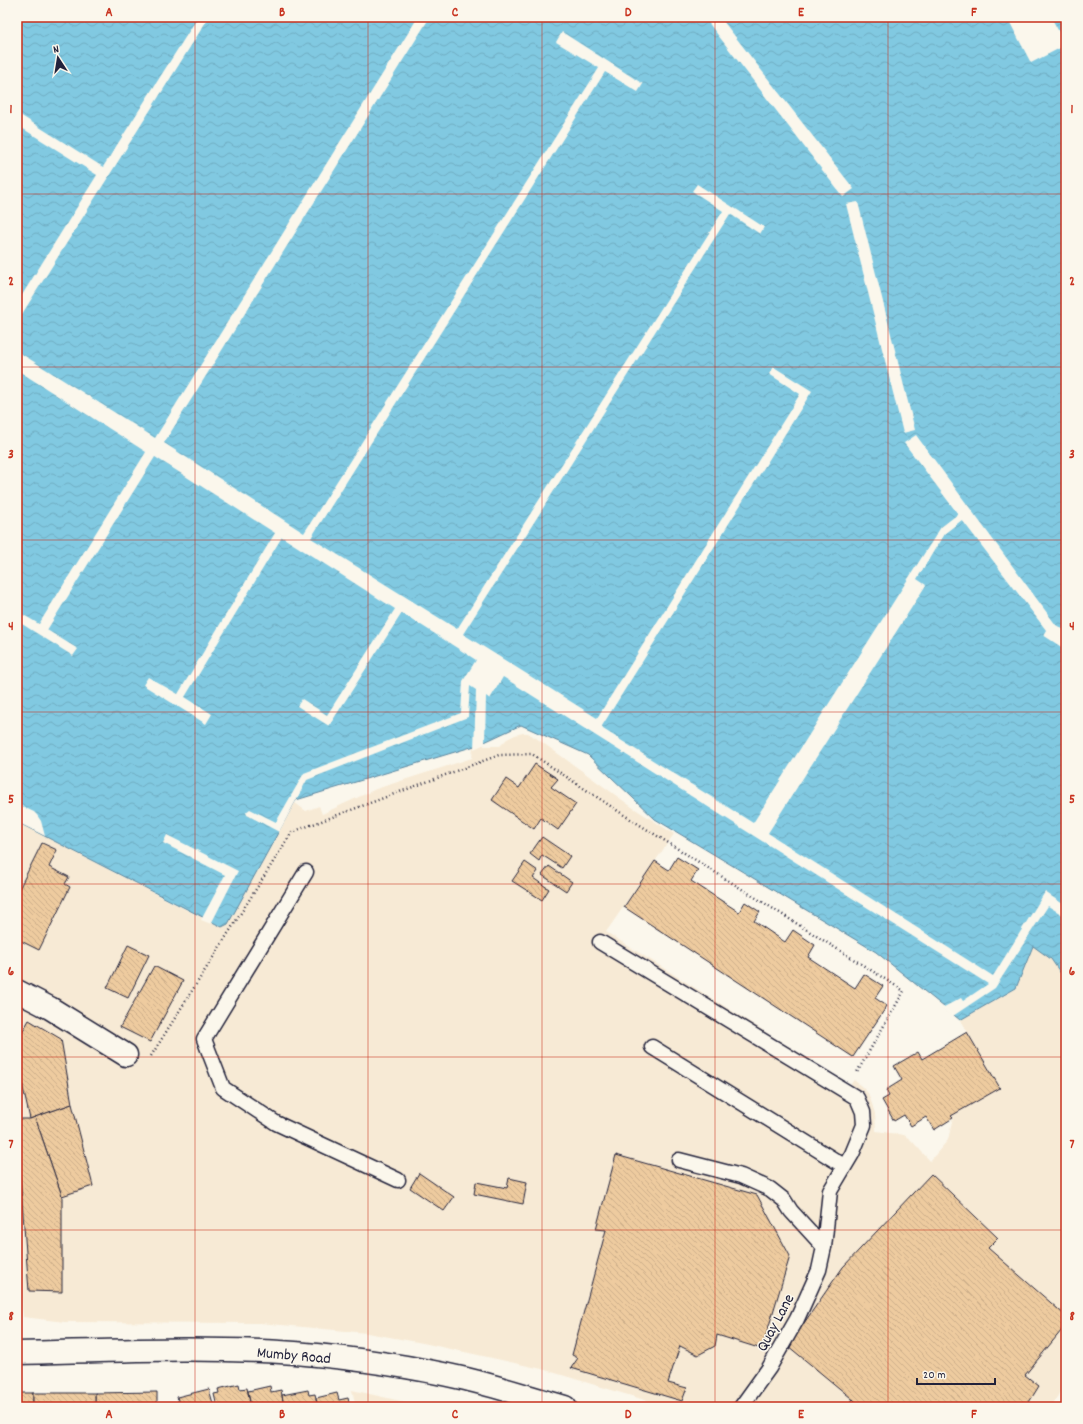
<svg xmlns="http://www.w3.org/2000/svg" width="1083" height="1424" viewBox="0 0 1083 1424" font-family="Dekko,sans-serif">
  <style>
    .built { fill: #f7ead5 }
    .water { fill: url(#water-waves); stroke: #5b869f }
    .pier { fill: #fbf7ec }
    .building { fill: url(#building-back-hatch); stroke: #22223b }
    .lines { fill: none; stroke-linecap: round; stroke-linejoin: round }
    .service-casing { stroke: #22223b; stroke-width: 17 }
    .minor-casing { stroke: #22223b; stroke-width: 25 }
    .primary-casing { stroke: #22223b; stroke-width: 25 }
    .path { stroke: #22223b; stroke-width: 2.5; stroke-dasharray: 1 3; stroke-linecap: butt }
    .service { stroke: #fbf7ec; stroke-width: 14 }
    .minor { stroke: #fbf7ec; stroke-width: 22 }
    .primary { stroke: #fbf7ec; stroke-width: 22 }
    .grid { fill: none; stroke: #c8321e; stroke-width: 1; stroke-opacity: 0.55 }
    .labels { text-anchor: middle; stroke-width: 3; stroke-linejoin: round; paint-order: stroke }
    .street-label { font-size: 16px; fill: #22223b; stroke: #fbf7ec }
    .neatline { fill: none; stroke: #c8321e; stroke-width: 1.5 }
    .grid-label { font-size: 13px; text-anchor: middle; font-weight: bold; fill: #c8321e }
  </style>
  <defs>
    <pattern id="water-waves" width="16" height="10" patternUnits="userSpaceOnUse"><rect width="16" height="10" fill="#81c9e1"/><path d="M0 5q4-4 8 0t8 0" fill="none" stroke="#6facc2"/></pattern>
    <pattern id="building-back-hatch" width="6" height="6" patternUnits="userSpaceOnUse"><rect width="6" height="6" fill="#eecb9f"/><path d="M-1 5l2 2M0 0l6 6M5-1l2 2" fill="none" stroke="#ccae8a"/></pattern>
  </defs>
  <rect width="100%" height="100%" fill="#fbf7ec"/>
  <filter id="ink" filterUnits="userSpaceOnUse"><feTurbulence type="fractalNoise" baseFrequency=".025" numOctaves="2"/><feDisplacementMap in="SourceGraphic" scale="8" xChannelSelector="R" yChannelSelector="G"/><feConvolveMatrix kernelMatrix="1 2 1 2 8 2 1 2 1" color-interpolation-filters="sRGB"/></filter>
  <g filter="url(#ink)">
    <g class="built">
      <path d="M523,733H528L539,740L632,807L674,834L606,932L850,1085L854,1080L861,1086L868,1093L872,1104L875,1114L876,1131L904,1135L911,1140L930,1161L948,1140L953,1118L951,1116L1000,1088L960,1020L1016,988L1033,946L1051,959L1066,981V1382L1051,1407H728L723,1405L721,1407H668L542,1369L423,1343L367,1333L260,1323L65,1322L23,1317L17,1261V822L206,920L222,927L228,924L295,803L306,811L319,806L322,814L376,789L472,758L473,747L485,742L484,746H500L507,739L515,735Z"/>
      <path d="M352,1390L427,1407H356Z"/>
    </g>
    <path class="water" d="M17,17H1066V981L1051,959L1033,946L1016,988L960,1020L876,952L655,819L588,755L521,725L478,745L296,800L228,924L222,927L17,822Z"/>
    <g class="pier">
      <path d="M198,17H209L17,322V303L97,175L17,125V113L103,167Z"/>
      <path d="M418,17H430L164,443L304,533L599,68L556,42L562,32L643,84L638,92L605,72L311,538L457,629L723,211L692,191L697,184L764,227L760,234L730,214L463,634L597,718L800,394L769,374L774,367L812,391L602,726L603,729L753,823L941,527L958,514L904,443L916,435L1056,625L1066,631V650L1043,635L1046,630L962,520L944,534L917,579L926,585L768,833L993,976L1045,892L1066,906V917L1048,906L995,988L953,1016L942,1008L961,998L963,1001L988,984L503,677L490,699L486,696L485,744L474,749L476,690L470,686L468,717L307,780L279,832L247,815L246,812L250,809L276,822L304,773L461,713L463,681L476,660L402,613L329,726L297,706L302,699L327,715L395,609L282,537L185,697L212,714L206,724L143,685L148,677L178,694L275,533L155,457L47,630L78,649L73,656L17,621V611L39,624L146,452L17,370V351L155,438Z"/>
      <path d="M704,17H720L854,189L843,197Z"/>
      <path d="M1007,17H1051L1066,45L1031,63Z"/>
      <path d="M858,202L915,430L903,433L846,204Z"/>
      <path d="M17,804L34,812L37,815L41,821L45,836L17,822Z"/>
      <path d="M167,835L238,871L211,924L201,920L225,875L163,843Z"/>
    </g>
    <g class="building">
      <path d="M535,764L558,779L551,787L576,804L558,830L541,818L534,829L492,800L506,779L519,788Z"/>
      <path d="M542,837L570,856L562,868L542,855L539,861L530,854Z"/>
      <path d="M42,843L57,850L49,867L69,877L65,884L70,887L39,950L17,939V893Z"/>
      <path d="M677,857L698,870L691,881L739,912L745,902L760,912L754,921L785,942L793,930L815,945L808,957L855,988L864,974L883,986L875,998L887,1006L853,1057L624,907L655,861L669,870Z"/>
      <path d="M525,862L538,871L533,878L549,889L542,900L512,881Z"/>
      <path d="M549,866L572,882L566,891L542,875Z"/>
      <path d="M128,945L149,955L128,998L107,988Z"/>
      <path d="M154,966L183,981L150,1042L120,1027Z"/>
      <path d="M29,1020L61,1039L72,1104L30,1119L23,1088L20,1036Z"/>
      <path d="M967,1032L1000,1088L951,1116L953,1118L934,1130L926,1117L911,1126L904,1115L894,1121L882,1100L889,1096L886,1090L902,1080L894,1066L918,1052L922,1059Z"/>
      <path d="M72,1104L93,1186L62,1196L35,1117Z"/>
      <path d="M35,1117L62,1196V1292L29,1291L17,1136V1119H30Z"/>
      <path d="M616,1155L757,1195L790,1256L762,1349L717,1335L715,1346L698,1355L680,1346L668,1383L687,1388L682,1401L571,1368L578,1358L572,1355L606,1230L596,1229Z"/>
      <path d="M419,1173L454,1197L444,1211L410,1188Z"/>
      <path d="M931,1174L998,1238L988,1248L1066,1316V1325L1025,1375L1039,1386L1026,1407H862L788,1346L843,1267Z"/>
      <path d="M509,1178L527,1182L523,1204L474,1194L476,1182L507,1188Z"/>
      <path d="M239,1384L240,1389L247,1388L251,1407H217L214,1394L219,1393L218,1389Z"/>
      <path d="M270,1386L271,1392L281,1390L284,1407H251L248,1391Z"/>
      <path d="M209,1389L214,1407H180L177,1397Z"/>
      <path d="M308,1390L309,1395L315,1394L318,1407H284L282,1395Z"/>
      <path d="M157,1392V1407H95V1393Z"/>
      <rect x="17" y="1393" width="16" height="14"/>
      <rect x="33" y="1393" width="62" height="14"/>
      <path d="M337,1393L339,1400L348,1398L350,1407H318L316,1398Z"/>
      <path d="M853,1399L858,1404L862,1407H847Z"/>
    </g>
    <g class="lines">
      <defs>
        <g id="service">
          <path d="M306,872L204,1039L223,1088L276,1123L398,1180"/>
          <path d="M600,942L857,1098L863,1112L864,1125L852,1154L830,1191L824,1247L819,1270L797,1319L769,1368L741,1407"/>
          <path d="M652,1047L844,1166"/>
          <path d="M679,1160L741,1176L770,1189L784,1200L791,1211L824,1247"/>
        </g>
        <path id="minor" d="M17,991L50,1008L126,1055"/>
        <path id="primary" d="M17,1353C110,1351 203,1346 295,1353C353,1358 410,1366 466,1379C499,1387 532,1398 565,1407"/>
      </defs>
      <use href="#service" class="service-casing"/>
      <use href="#minor" class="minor-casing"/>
      <use href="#primary" class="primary-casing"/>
      <g class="path">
        <path d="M151,1056L292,832L499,755L532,754L624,815L904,991L856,1074"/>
        <path d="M1063,1407L1066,1402"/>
      </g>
      <use href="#service" class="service"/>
      <use href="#minor" class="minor"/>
      <use href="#primary" class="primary"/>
    </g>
  </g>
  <path class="grid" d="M195,17V1407M368,17V1407M542,17V1407M715,17V1407M888,17V1407M17,194H1066M17,367H1066M17,540H1066M17,712H1066M17,884H1066M17,1057H1066M17,1230H1066"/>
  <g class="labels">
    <g class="street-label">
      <text transform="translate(774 1322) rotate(-62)" y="6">Quay Lane</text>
      <text transform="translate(294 1354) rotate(5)" y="6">Mumby Road</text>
    </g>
  </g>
  <rect width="1083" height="1424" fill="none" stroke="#fbf7ec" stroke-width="44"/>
  <g transform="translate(58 58) rotate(348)" stroke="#fbf7ec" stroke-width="3" paint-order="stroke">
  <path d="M0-3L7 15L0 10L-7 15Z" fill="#22223b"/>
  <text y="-6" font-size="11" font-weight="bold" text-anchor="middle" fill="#22223b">N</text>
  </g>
  <path d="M917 1378v6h78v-6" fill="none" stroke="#22223b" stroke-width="2"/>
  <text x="923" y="1378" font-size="12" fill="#22223b" stroke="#fbf7ec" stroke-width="3" paint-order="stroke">20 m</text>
  <rect x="22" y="22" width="1039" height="1380" class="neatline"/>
  <g class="grid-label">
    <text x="109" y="16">A</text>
    <text x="282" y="16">B</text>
    <text x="455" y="16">C</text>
    <text x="628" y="16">D</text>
    <text x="801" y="16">E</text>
    <text x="974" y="16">F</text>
    <text x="11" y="113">1</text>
    <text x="1072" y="113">1</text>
    <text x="11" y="285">2</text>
    <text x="1072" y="285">2</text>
    <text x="11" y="458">3</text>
    <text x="1072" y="458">3</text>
    <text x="11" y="630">4</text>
    <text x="1072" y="630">4</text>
    <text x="11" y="803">5</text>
    <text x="1072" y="803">5</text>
    <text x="11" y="975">6</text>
    <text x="1072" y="975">6</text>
    <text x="11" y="1148">7</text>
    <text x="1072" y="1148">7</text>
    <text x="11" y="1320">8</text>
    <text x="1072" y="1320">8</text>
    <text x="109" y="1418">A</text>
    <text x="282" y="1418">B</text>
    <text x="455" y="1418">C</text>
    <text x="628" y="1418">D</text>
    <text x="801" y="1418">E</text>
    <text x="974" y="1418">F</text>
  </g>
</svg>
